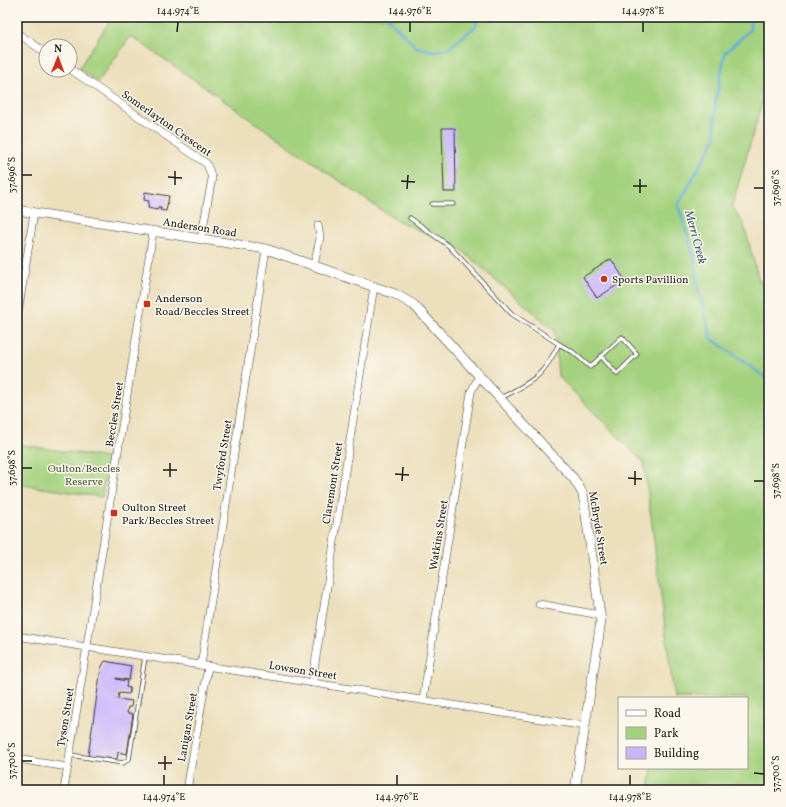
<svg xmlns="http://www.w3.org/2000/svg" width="786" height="807" viewBox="0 0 786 807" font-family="Vollkorn,serif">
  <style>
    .green { fill: #a4d17e; stroke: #60764d }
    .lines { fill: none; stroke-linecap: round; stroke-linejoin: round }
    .stream { stroke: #5eaad7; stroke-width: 2.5 }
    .building { fill: #cab7fb }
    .service-casing { stroke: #3b3934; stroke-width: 5 }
    .minor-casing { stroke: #3b3934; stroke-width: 8 }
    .tertiary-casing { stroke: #3b3934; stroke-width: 10 }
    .service { stroke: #fff; stroke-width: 3.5 }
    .minor { stroke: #fff; stroke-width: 7 }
    .tertiary { stroke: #fff; stroke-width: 9 }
    .ticks { fill: none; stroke: #1c1c1c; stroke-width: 1.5 }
    .poi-dot { fill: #c8321e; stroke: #fbf7ec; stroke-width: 1.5 }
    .labels { text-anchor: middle; stroke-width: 3; stroke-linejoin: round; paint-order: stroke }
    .street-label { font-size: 11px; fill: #1c1c1c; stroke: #fbf7ec }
    .poi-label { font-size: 11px; fill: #1c1c1c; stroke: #fbf7ec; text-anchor: start }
    .park-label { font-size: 11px; fill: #4c5b3e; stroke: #fbf7ec }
    .water-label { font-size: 12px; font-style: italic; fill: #3a5c70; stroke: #fbf7ec }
    .neatline { fill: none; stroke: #1c1c1c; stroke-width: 1.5 }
    .ticks-label { font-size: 10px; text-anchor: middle; fill: #1c1c1c }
  </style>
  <rect width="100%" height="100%" fill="#fbf7ec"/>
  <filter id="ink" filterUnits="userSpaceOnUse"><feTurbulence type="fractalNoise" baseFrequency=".025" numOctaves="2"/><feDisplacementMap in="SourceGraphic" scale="8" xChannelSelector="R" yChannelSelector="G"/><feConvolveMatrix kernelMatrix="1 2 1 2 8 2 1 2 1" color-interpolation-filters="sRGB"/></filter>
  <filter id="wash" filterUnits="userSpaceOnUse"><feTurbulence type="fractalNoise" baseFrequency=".012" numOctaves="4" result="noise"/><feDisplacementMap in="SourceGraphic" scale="16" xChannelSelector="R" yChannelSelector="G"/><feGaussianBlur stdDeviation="0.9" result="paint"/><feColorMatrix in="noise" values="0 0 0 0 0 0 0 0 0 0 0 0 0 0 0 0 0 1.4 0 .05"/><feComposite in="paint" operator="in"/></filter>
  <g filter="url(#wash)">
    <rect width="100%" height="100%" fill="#ecdfbc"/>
    <g class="green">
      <path d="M101,17H769V79L732,206L744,225L759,281L769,287V790H649L652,768H747V698H674L644,463L558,376L555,331L459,248L394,219L131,36L98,82L79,68L109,22Z"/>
      <path d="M17,444L108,458L102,497L17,484Z"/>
    </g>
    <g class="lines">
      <g class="stream">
        <path d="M387,17L416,47L433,51L448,49L476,26L478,17"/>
        <path d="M751,17L750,30L725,53L715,104V139L678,205L694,256L698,288L711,338L769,380"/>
      </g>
    </g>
    <g id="blocks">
      <g class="building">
        <path d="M442,128H455L456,192H444Z"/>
        <path d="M145,192L169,196L166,211L160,210L161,207H158L157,210L148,208L149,201L144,200Z"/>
        <path d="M611,259L625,280L597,298L583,277Z"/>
        <path d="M105,661L131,666L129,680L116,678V679L127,681L126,687L130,688L129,694L119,693L118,699L132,701L131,707H128L127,713L133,714L127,754L118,752L117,759L88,756L101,668Z"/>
      </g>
    </g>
  </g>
  <g filter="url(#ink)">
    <use href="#blocks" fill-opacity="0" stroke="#3b3934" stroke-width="1"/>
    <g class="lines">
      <defs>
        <g id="service">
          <path d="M432,204H453"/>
          <path d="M410,218L449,246L512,314L559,344C542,378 534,380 501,398"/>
          <path d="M559,344L573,352L590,367L622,337L637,354L617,374L601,356"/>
          <path d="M70,755L123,763L129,759L145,657"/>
        </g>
        <g id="minor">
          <path d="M17,33L46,53"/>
          <path d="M70,69L207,164L212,178L201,239"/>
          <path d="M314,265L320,238L318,225"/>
          <path d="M17,319L34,213"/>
          <path d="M539,604L600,615"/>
          <path d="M17,636L585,726"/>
          <path d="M201,665L266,249"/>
          <path d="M312,683L374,286"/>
          <path d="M423,700L471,392L479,376"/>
          <path d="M17,759L68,767"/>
          <path d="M64,790L153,232"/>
          <path d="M187,790L208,667"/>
        </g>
        <path id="tertiary" d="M17,210L266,249L395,294L414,305L574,479L583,494L601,621L575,790"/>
      </defs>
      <use href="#service" class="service-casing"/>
      <use href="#minor" class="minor-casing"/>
      <use href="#tertiary" class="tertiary-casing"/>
      <use href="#service" class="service"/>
      <use href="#minor" class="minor"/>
      <use href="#tertiary" class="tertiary"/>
    </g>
  </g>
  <path class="ticks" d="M177,32L178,22M410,32V22M643,32V22M22,175H32M168,177L182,178M401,181L415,182M175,185V171M633,186H647M754,188H764M407,189L408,175M640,193V179M22,468H32M163,470H177M395,474L409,475M170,477V463M628,478L642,479M402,481L403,467M754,481H764M635,485V471M22,761H32M158,763H172M165,770V756M754,773L764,774M164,785V775M397,785V775M630,785V775"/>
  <g class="poi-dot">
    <circle cx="604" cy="279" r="4"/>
    <rect x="143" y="300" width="8" height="8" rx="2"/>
    <rect x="110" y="509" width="8" height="8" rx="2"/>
  </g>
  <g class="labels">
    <g class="street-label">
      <text transform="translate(167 123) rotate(35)" y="4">Somerlayton Crescent</text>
      <text transform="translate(200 227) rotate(9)" y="4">Anderson Road</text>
      <text transform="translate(114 414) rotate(-81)" y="4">Beccles Street</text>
      <text transform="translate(222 455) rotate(-81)" y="4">Twyford Street</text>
      <text transform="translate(332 483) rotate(-81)" y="4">Claremont Street</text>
      <text transform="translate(599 528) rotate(81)" y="4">McBryde Street</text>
      <text transform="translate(438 535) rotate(-81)" y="4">Watkins Street</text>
      <text transform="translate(303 670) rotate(9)" y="4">Lowson Street</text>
      <text transform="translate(65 717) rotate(-81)" y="4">Tyson Street</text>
      <text transform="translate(187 727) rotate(-80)" y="4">Lanigan Street</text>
    </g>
    <g class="poi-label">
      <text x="612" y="283">Sports Pavillion</text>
      <text x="155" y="302">Anderson<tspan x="155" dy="13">Road/Beccles Street</tspan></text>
      <text x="122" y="511">Oulton Street<tspan x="122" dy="13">Park/Beccles Street</tspan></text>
    </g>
    <g class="park-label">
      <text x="84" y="472">Oulton/Beccles<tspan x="84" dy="13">Reserve</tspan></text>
    </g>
    <g class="water-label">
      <text transform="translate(696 237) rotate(75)" y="4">Merri Creek</text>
    </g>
  </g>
  <rect width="786" height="807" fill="none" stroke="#fbf7ec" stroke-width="44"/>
  <rect x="618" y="697" width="130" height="72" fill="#fbf7ec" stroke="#a29f99"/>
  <rect x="626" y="710" width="20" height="6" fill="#ffffff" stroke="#a29f99"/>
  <text x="654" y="717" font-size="12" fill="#1c1c1c">Road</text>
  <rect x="626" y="727" width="20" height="12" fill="#a4d17e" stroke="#a29f99"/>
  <text x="654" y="737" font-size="12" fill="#1c1c1c">Park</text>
  <rect x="626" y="747" width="20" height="12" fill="#cab7fb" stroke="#a29f99"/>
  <text x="654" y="757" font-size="12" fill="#1c1c1c">Building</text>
  <g transform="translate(58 58) rotate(1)"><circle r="19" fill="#fbf7ec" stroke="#a29f99"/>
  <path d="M0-3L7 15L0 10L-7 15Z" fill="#c8321e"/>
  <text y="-6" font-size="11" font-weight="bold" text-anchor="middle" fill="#1c1c1c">N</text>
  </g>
  <rect x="22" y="22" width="742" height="763" class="neatline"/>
  <g class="ticks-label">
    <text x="178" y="14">144.974°E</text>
    <text x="410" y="14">144.976°E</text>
    <text x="643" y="14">144.978°E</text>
    <text transform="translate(11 175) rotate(-90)" y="4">37.696°S</text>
    <text transform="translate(775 188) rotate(-90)" y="4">37.696°S</text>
    <text transform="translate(11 468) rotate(-90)" y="4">37.698°S</text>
    <text transform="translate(775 481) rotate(-90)" y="4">37.698°S</text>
    <text transform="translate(11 761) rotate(-90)" y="4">37.700°S</text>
    <text transform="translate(775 774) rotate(-90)" y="4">37.700°S</text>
    <text x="164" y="800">144.974°E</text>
    <text x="397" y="800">144.976°E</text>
    <text x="630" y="800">144.978°E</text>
  </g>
</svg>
